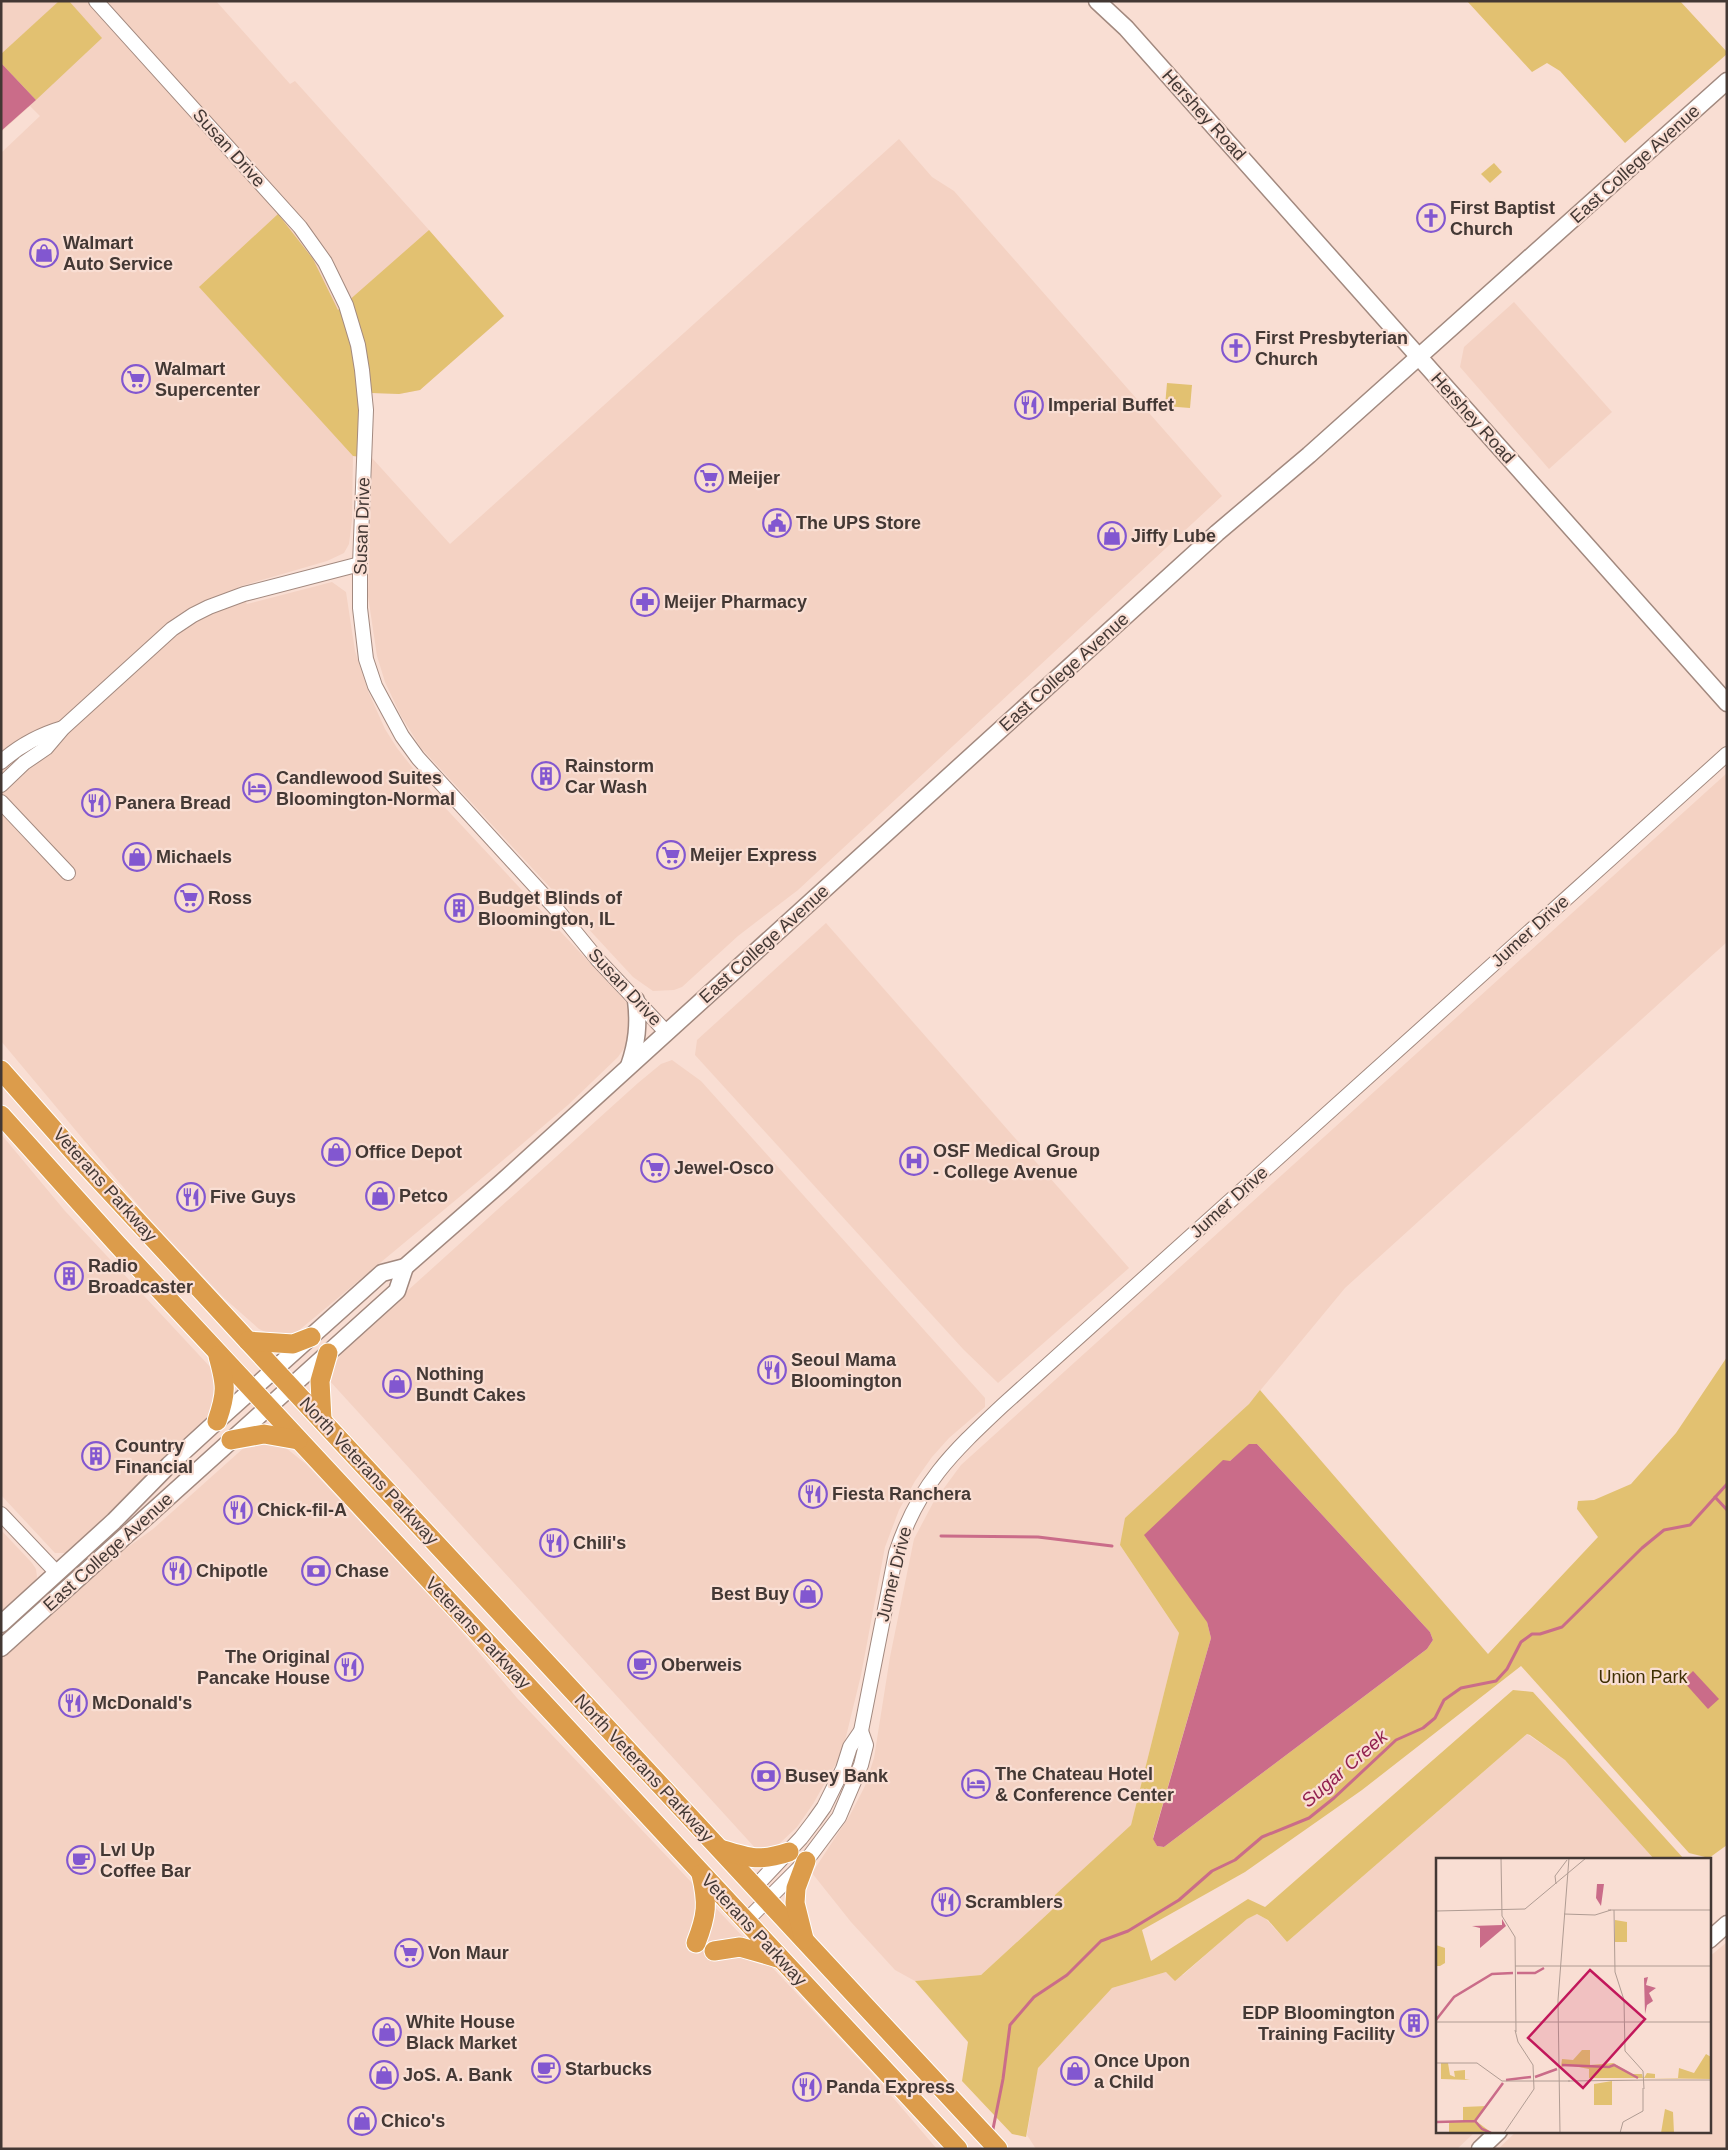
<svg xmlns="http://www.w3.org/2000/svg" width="1728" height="2150" viewBox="0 0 1728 2150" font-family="Helvetica,sans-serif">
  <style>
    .built { fill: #f4d2c3 }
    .green { fill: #e2c171; fill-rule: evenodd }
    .water { fill: #ca6c89 }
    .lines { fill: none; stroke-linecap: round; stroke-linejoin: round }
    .stream { stroke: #ca6c89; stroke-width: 3 }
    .tertiary-casing { stroke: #a2897f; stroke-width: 16 }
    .secondary-casing { stroke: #a2897f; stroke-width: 19 }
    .trunk-casing { stroke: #fff; stroke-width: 21 }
    .tertiary { stroke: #fff; stroke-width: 14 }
    .secondary { stroke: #fff; stroke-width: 16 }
    .trunk { stroke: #dc9c4b; stroke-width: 19 }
    .labels { text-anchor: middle; stroke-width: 4.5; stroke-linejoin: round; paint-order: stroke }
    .street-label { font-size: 18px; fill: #433834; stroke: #f9ded3 }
    .poi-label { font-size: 18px; font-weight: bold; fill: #433834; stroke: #f9ded3; text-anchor: start }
    .park-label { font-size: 18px; fill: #3e2f03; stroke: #f9ded3 }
    .water-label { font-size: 19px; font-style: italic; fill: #92214f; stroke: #f9ded3 }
    .inset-river { fill: none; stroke: #ca6c89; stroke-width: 2.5 }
    .inset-road { fill: none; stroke: #b09c93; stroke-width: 1 }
    .view { fill: #c2185b; fill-opacity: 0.15; stroke: #c2185b; stroke-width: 2.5 }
    .inset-edge { fill: none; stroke: #433834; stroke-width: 2.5 }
  </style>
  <rect width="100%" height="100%" fill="#f9ded3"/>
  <g class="built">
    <path d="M1,1H216L290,84L295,81L429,230L504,316L420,390L399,394L372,393V458L450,544L899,139L932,177L954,191L1222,496L798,890L738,936L682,987L674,990L653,991L633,977L421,748L401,716L385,682L377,656L368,596L372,458L353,456L352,520L349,544L344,553L327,561L238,587L247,604L332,582L346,592L355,651L368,691L385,729L397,748L437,799L629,1005L632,1013L627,1044L618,1057L568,1105L475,1184L297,1332L285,1336L272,1335L259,1329L224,1298L149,1218L1,1041V153L40,116L30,106L1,132Z"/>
    <path d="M1514,302L1612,412L1549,469L1460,367L1464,347Z"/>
    <path d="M1727,773V942L1345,1288L1249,1404L1120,1545L1179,1633L1131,1825L1056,1895L1054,1908L981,1975L915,1981L895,1970L851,1922L812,1873L850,1815L865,1786L874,1758L890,1657L914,1539L933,1503L961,1465Z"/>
    <path d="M826,923L1129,1268L998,1383L963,1349L695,1055L697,1040Z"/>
    <path d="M672,1060L701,1081L985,1398V1407L949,1438L932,1457L915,1481L899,1510L885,1547L861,1675L842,1753L813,1804L797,1827L779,1844L772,1848L757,1850L328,1379L331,1369L344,1350L365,1329L638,1083L661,1064Z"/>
    <path d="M1,1134L65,1211L212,1369L218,1385L213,1410L207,1419L71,1553H55L1,1495Z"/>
    <path d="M273,1442L286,1448L306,1464L450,1618L517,1698L871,2072L937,2149H1V1657L99,1568L153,1529L247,1445Z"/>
    <path d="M1,1530L32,1563L36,1569L37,1577L33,1587L1,1615Z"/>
    <path d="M1527,1734L1565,1760L1654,1859H1437V2131H1476L1457,2149H1036L1027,2135L1040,2053L1112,1988L1166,1972L1183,1975L1247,1918L1257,1914L1266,1919L1287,1942Z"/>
    <path d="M1727,1942V2149H1498L1517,2131H1709V1957Z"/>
  </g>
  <g class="green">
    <path d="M59,1H69L102,38L36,100L1,63V54Z"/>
    <path d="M1467,1H1680L1727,52V54L1625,143L1560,71L1547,63L1532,72Z"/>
    <path d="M1494,163L1502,172L1490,183L1481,174Z"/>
    <path d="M278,214L313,259L338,310L429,230L504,316L420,390L399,394L372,393V458L353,456L199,287Z"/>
    <path d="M1167,383L1192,385L1190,408L1165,406Z"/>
    <path d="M1727,1357V1845L1709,1858L1689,1853L1521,1666L1362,1790L1245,1872L1142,1930L1151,1961L1248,1899L1265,1907L1513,1690L1533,1692L1684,1859H1654L1565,1760L1530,1735L1527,1734L1287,1942L1268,1920L1257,1914L1247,1919L1175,1981L1166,1972L1112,1988L1038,2068L1026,2137L1012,2134L962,2081L968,2042L915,1981L981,1975L1054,1908L1055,1895L1131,1825L1179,1633L1120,1545L1125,1518L1249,1404L1260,1390L1488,1654L1598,1537L1577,1509L1578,1501L1594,1500L1631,1484L1676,1433ZM1257,1444L1430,1632L1433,1640L1427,1649L1164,1847L1157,1846L1153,1838L1211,1638L1207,1622L1230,1461L1249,1445Z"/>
  </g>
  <g class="water">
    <path d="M1,63L36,100L1,131Z"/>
    <path d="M1249,1444H1257L1430,1632L1433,1640L1427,1649L1164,1847L1157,1846L1153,1839L1211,1638L1207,1622L1144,1535L1223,1460L1230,1461Z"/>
    <path d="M1693,1671L1719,1699L1708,1709L1683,1681Z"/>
  </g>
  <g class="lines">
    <g class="stream">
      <path d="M1715,1497L1727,1510"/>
      <path d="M941,1536L1038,1537L1112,1546"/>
      <path d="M992,2134L1003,2079L1010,2025L1034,1997L1067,1975L1101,1941L1128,1931L1179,1900L1212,1871L1235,1860L1262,1837L1309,1818L1334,1798L1396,1740L1423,1728L1435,1718L1444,1700L1461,1688L1496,1681L1507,1669L1521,1642L1532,1634H1540L1562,1627L1642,1548L1664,1530L1690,1525L1727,1484"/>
    </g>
    <defs>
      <g id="tertiary">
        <path d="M96,1L300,227L325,262L346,305L358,345L362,370L366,410L360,564V608L366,659L375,686L402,736L418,758L558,911L598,960L667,1033"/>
        <path d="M1,762C19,746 39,735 63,728"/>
        <path d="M1,785L24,763L46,748L63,728L172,629L193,615L209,607L244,594L360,564"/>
        <path d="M1,802L68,873"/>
        <path d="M1,1514L57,1573"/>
        <path d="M755,1887L801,1838L814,1821L824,1807L843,1769L850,1747L861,1731L896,1553C918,1485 952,1453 1002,1406L1727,754"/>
        <path d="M746,1921L806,1861L839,1817L861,1765L866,1745L861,1731"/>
      </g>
      <g id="secondary">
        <path d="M1097,1L1126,28L1727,703"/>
        <path d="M629,1066C637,1043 639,1024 636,1000"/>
        <path d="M1,1624L114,1521L169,1465L217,1421L382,1273L405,1267L502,1182L1217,533L1309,455L1727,81"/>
        <path d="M1,1648L397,1291L405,1267"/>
        <path d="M1709,1940L1727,1924"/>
        <path d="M1480,2149L1499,2131"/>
      </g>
      <g id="trunk">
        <path d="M1,1070L78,1157L248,1341L998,2149"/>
        <path d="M1,1115L117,1244L958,2149"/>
        <path d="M248,1341L293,1344L311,1337"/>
        <path d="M322,1420L320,1381L328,1353"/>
        <path d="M217,1421C227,1392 226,1385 218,1356"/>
        <path d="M231,1440L264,1434L298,1440"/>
        <path d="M720,1849C749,1858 759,1862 789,1852"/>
        <path d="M804,1939L795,1903L796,1888L806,1861"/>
        <path d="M696,1943C707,1915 708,1903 701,1874"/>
        <path d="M714,1951L740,1947L778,1958"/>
      </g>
    </defs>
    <use href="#tertiary" class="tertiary-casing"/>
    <use href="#secondary" class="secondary-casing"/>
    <use href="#trunk" class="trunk-casing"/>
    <use href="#tertiary" class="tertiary"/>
    <use href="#secondary" class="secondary"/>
    <use href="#trunk" class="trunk"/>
  </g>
  <defs>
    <symbol id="church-ring" viewBox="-11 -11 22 22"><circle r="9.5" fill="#f9ded3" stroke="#8257d0" stroke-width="1.5"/><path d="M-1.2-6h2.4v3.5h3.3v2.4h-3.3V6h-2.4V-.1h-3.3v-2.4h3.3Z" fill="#8257d0"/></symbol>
    <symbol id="shop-ring" viewBox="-11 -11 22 22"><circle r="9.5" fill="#f9ded3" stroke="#8257d0" stroke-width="1.5"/><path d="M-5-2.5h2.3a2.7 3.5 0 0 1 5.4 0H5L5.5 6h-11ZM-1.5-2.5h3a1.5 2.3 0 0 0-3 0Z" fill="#8257d0"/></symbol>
    <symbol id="supermarket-ring" viewBox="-11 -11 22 22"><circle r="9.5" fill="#f9ded3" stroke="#8257d0" stroke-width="1.5"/><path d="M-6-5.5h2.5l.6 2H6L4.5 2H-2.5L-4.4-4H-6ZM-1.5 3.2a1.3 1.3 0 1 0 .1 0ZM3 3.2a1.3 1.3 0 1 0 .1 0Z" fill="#8257d0"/></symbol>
    <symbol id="restaurant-ring" viewBox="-11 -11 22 22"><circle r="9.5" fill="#f9ded3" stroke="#8257d0" stroke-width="1.5"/><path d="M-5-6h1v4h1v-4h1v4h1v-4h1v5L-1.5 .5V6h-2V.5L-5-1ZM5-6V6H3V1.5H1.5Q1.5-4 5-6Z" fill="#8257d0"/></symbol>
    <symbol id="civic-ring" viewBox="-11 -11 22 22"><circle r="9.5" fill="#f9ded3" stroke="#8257d0" stroke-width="1.5"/><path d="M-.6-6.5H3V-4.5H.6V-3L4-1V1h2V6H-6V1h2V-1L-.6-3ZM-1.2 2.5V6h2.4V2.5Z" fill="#8257d0"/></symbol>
    <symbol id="pharmacy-ring" viewBox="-11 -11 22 22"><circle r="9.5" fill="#f9ded3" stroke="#8257d0" stroke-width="1.5"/><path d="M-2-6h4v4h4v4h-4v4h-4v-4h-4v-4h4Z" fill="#8257d0"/></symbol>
    <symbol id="building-ring" viewBox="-11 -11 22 22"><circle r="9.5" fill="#f9ded3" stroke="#8257d0" stroke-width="1.5"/><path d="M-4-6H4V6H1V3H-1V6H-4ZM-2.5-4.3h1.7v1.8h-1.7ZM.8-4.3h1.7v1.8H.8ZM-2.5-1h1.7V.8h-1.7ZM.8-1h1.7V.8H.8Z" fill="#8257d0"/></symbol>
    <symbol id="hotel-ring" viewBox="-11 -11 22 22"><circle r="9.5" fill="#f9ded3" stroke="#8257d0" stroke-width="1.5"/><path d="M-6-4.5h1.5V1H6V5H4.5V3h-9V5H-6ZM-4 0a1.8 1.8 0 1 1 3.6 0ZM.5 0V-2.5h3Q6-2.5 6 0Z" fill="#8257d0"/></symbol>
    <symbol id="hospital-ring" viewBox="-11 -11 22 22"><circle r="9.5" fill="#f9ded3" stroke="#8257d0" stroke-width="1.5"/><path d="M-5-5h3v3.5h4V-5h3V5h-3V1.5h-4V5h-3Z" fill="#8257d0"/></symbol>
    <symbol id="bank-ring" viewBox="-11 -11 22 22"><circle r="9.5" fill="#f9ded3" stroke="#8257d0" stroke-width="1.5"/><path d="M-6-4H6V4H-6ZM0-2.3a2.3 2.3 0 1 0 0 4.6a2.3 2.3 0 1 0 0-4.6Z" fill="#8257d0"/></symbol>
    <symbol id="cafe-ring" viewBox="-11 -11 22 22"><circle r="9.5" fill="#f9ded3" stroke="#8257d0" stroke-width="1.5"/><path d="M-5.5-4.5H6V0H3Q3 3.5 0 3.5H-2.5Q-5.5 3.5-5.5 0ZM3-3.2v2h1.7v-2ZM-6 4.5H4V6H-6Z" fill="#8257d0"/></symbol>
  </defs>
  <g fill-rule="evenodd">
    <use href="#church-ring" x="1415" y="202" width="32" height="32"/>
    <use href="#shop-ring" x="28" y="237" width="32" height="32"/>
    <use href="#church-ring" x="1220" y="332" width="32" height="32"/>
    <use href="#supermarket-ring" x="120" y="363" width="32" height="32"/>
    <use href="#restaurant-ring" x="1013" y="389" width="32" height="32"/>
    <use href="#supermarket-ring" x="693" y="462" width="32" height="32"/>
    <use href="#civic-ring" x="761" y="507" width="32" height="32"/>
    <use href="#shop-ring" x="1096" y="520" width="32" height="32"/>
    <use href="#pharmacy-ring" x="629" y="586" width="32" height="32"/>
    <use href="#building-ring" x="530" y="760" width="32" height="32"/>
    <use href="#hotel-ring" x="241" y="772" width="32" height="32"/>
    <use href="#restaurant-ring" x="80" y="787" width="32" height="32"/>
    <use href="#supermarket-ring" x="655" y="839" width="32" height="32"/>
    <use href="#shop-ring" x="121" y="841" width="32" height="32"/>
    <use href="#supermarket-ring" x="173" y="882" width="32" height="32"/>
    <use href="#building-ring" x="443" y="892" width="32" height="32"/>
    <use href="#shop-ring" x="320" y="1136" width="32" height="32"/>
    <use href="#hospital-ring" x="898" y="1145" width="32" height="32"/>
    <use href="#supermarket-ring" x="639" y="1152" width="32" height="32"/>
    <use href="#shop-ring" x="364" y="1180" width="32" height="32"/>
    <use href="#restaurant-ring" x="175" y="1181" width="32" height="32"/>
    <use href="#building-ring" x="53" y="1260" width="32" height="32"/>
    <use href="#restaurant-ring" x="756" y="1354" width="32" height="32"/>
    <use href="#shop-ring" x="381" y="1368" width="32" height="32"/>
    <use href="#building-ring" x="80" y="1440" width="32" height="32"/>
    <use href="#restaurant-ring" x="797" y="1478" width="32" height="32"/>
    <use href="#restaurant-ring" x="222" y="1494" width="32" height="32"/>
    <use href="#restaurant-ring" x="538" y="1527" width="32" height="32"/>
    <use href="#restaurant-ring" x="161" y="1555" width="32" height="32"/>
    <use href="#bank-ring" x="300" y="1555" width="32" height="32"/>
    <use href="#shop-ring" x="792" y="1578" width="32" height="32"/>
    <use href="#cafe-ring" x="626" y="1649" width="32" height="32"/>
    <use href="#restaurant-ring" x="333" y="1651" width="32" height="32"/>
    <use href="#restaurant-ring" x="57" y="1687" width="32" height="32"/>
    <use href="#bank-ring" x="750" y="1760" width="32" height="32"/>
    <use href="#hotel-ring" x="960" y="1768" width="32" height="32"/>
    <use href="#cafe-ring" x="65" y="1844" width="32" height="32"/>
    <use href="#restaurant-ring" x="930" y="1886" width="32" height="32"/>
    <use href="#supermarket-ring" x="393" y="1937" width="32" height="32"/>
    <use href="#building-ring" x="1398" y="2007" width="32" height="32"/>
    <use href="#shop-ring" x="371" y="2016" width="32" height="32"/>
    <use href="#cafe-ring" x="530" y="2053" width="32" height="32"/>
    <use href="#shop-ring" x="1059" y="2055" width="32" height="32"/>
    <use href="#shop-ring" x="368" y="2059" width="32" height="32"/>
    <use href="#restaurant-ring" x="791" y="2071" width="32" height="32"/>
    <use href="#shop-ring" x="346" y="2105" width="32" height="32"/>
  </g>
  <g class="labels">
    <g class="street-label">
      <text transform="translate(1204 115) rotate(48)" y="6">Hershey Road</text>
      <text transform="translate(229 148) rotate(48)" y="6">Susan Drive</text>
      <text transform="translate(1635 164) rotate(-42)" y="6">East College Avenue</text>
      <text transform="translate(1473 418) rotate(48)" y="6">Hershey Road</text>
      <text transform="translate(362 526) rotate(-88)" y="6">Susan Drive</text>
      <text transform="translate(1064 672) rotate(-42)" y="6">East College Avenue</text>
      <text transform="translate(1530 931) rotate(-42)" y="6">Jumer Drive</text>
      <text transform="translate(764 944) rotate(-42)" y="6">East College Avenue</text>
      <text transform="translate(625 987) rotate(47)" y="6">Susan Drive</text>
      <text transform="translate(105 1185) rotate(48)" y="6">Veterans Parkway</text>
      <text transform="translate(1229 1202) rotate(-42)" y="6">Jumer Drive</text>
      <text transform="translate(369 1471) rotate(47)" y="6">North Veterans Parkway</text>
      <text transform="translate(108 1552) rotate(-42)" y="6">East College Avenue</text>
      <text transform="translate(894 1574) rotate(-76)" y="6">Jumer Drive</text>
      <text transform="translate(478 1633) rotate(47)" y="6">Veterans Parkway</text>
      <text transform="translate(644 1768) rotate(47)" y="6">North Veterans Parkway</text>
      <text transform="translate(754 1930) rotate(47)" y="6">Veterans Parkway</text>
    </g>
    <g class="poi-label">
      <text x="1450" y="214">First Baptist<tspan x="1450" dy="21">Church</tspan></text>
      <text x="63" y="249">Walmart<tspan x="63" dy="21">Auto Service</tspan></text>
      <text x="1255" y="344">First Presbyterian<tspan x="1255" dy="21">Church</tspan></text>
      <text x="155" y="375">Walmart<tspan x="155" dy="21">Supercenter</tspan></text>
      <text x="1048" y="411">Imperial Buffet</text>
      <text x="728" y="484">Meijer</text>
      <text x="796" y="529">The UPS Store</text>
      <text x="1131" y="542">Jiffy Lube</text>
      <text x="664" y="608">Meijer Pharmacy</text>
      <text x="565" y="772">Rainstorm<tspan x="565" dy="21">Car Wash</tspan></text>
      <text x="276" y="784">Candlewood Suites<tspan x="276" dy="21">Bloomington-Normal</tspan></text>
      <text x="115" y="809">Panera Bread</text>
      <text x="690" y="861">Meijer Express</text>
      <text x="156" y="863">Michaels</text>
      <text x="208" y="904">Ross</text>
      <text x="478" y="904">Budget Blinds of<tspan x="478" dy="21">Bloomington, IL</tspan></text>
      <text x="933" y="1157">OSF Medical Group<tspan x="933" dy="21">- College Avenue</tspan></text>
      <text x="355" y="1158">Office Depot</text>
      <text x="674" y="1174">Jewel-Osco</text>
      <text x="399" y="1202">Petco</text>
      <text x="210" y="1203">Five Guys</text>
      <text x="88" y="1272">Radio<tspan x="88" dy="21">Broadcaster</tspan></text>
      <text x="791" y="1366">Seoul Mama<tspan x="791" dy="21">Bloomington</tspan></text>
      <text x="416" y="1380">Nothing<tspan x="416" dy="21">Bundt Cakes</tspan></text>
      <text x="115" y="1452">Country<tspan x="115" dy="21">Financial</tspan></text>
      <text x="832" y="1500">Fiesta Ranchera</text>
      <text x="257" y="1516">Chick-fil-A</text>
      <text x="573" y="1549">Chili's</text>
      <text x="196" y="1577">Chipotle</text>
      <text x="335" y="1577">Chase</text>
      <text x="789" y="1600" text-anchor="end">Best Buy</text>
      <text x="330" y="1663" text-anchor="end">The Original<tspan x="330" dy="21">Pancake House</tspan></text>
      <text x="661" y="1671">Oberweis</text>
      <text x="92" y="1709">McDonald's</text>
      <text x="995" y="1780">The Chateau Hotel<tspan x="995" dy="21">&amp; Conference Center</tspan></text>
      <text x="785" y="1782">Busey Bank</text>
      <text x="100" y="1856">Lvl Up<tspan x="100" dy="21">Coffee Bar</tspan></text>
      <text x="965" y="1908">Scramblers</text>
      <text x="428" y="1959">Von Maur</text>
      <text x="1395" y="2019" text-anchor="end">EDP Bloomington<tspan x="1395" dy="21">Training Facility</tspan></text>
      <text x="406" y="2028">White House<tspan x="406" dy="21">Black Market</tspan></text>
      <text x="1094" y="2067">Once Upon<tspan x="1094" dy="21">a Child</tspan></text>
      <text x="565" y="2075">Starbucks</text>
      <text x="403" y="2081">JoS. A. Bank</text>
      <text x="826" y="2093">Panda Express</text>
      <text x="381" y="2127">Chico's</text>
    </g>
    <g class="park-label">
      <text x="1643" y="1683">Union Park</text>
    </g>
    <g class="water-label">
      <text transform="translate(1344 1768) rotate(-41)" y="7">Sugar Creek</text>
    </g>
  </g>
  <g transform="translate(1436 1858)">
    <rect width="275" height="275" fill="#f9ded3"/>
    <path d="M179,62L191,64V84H179ZM0,87L9,90V105L4,108H0ZM146,192H154V207L177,205L196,216H206L207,220H153V211L132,207L125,209L126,201L137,202ZM270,196L275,199V221L208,220L211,215L219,216V220H242L243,210L258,215ZM5,205H12L14,217L19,219L18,213L29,212V221L34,222L5,221ZM176,223V247H158V226ZM51,248L40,263L56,275H13V263H27V249ZM229,251L237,254L238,275H225Z" fill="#e2c171"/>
    <path d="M161,26H168L165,48L160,40ZM66,61L70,68L44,90V70L36,68L66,67ZM212,119L210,127L220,130L213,135L217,143L211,147L209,156L208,120Z" fill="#ca6c89"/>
    <path class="inset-river" d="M81,115H99L108,110M0,162L18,139L56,116L77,115M126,207L173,209L178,207L202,220M99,219L121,211M70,222L95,219M39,263L46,271L55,275M0,264L39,263L67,225"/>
    <path class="inset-road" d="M65,0L66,58L79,79L80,174M120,26L119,18L131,2M172,52H275M178,52L179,114L188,142L189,193L207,213L208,231M0,53L89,51L150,0M128,56L159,57L175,52M79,108H275M0,164H275M0,205H41L66,223H134M214,222H275M132,223L214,222M68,275L98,231L97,207L82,184L79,172M124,275L122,142L133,0M184,275L187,264L207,253V230"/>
    <path class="view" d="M154,112L209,161L147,230L92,180Z"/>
    <rect width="275" height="275" class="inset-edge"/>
  </g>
  <rect width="1728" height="2150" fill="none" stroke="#433834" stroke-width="5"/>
</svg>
